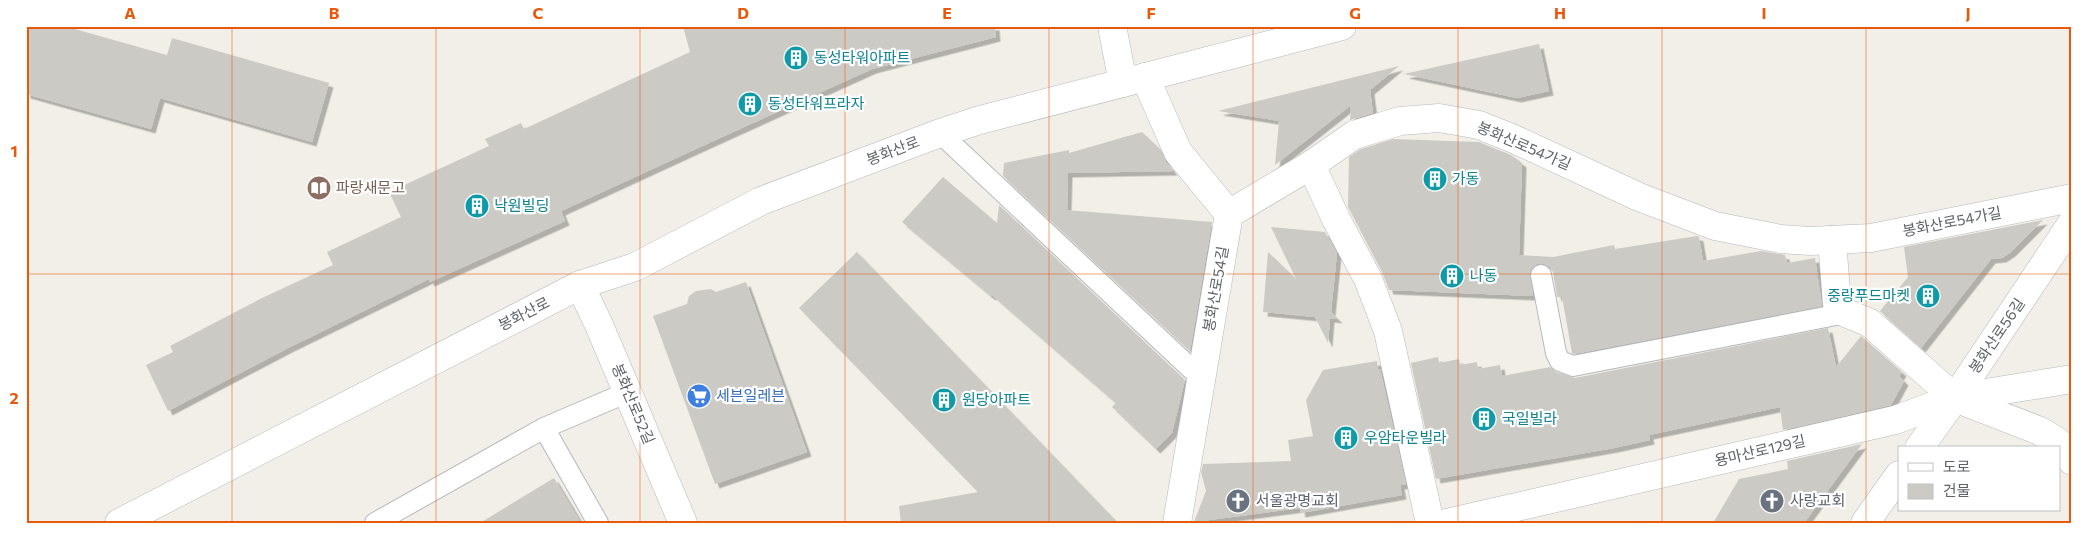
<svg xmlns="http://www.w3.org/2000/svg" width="2098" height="549" viewBox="0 0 2098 549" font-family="Commissioner,'Noto Sans KR',sans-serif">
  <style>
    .building { fill: #cccac5; filter: url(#shadow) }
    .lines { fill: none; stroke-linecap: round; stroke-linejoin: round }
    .lane-casing { stroke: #b5b8bc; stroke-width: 22 }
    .street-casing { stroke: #b5b8bc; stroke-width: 29 }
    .secondary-casing { stroke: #b6babf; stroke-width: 29 }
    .lane { stroke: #fff; stroke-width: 20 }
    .street { stroke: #fff; stroke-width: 28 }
    .secondary { stroke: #fff; stroke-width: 28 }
    .grid { fill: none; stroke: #e8590c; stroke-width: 1; stroke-opacity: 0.55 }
    .labels { text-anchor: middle; stroke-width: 4.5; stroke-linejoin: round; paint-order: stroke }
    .culture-label { font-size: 15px; fill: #0d838f; stroke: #fff; text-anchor: start }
    .street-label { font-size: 15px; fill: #5f6368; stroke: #fff }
    .education-label { font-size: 15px; fill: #785e54; stroke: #fff; text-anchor: start }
    .shop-label { font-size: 15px; fill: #366cbe; stroke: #fff; text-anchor: start }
    .worship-label { font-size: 15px; fill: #5b616d; stroke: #fff; text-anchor: start }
    .neatline { fill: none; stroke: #e8590c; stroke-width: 2 }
    .grid-label { font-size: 16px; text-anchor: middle; font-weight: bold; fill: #e8590c }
  </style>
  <defs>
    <filter id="shadow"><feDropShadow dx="4.5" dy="4.5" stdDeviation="0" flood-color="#0004"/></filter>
  </defs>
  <rect width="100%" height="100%" fill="#f1efe8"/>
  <g class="building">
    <path d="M26,26H64L167,55L172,38L329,83L312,142L160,98L151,129L26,94Z"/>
    <path d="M683,26H995L996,37L872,69L711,142L561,211L565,221L430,282L429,279L288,348L168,411L146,365L173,352L170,346L262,298L333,265L327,252L401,217L389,192L489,146L485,139L521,123L524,129L690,52Z"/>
    <path d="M1539,44L1549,91L1517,98L1404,74Z"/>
    <path d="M1399,66L1370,90L1373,113L1350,120L1351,105L1275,165L1279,121L1218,111Z"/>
    <path d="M1142,132L1160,149L1166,162L1173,171L1068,173L1067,210L1212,222L1190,351L1003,176L1004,163L1069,150V153Z"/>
    <path d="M1393,139L1479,142L1511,155L1522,163L1519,255L1553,257L1614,245L1615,249L1697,236L1699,237L1703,261L1761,251L1785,255L1787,263L1815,258L1822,306L1574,354L1572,353L1562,297H1557L1553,272L1550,267L1544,264L1538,263L1530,271L1533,296L1389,290L1382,272L1348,207L1349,157L1361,149Z"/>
    <path d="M943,177L997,223L999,205L1185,380L1172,433L1156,449L1112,407L1116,403L992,295L991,296L902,222Z"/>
    <path d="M2043,220L2011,252L2002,258L1991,259L1921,348L1880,311L1908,277L1904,247Z"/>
    <path d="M1271,227L1325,232L1337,253L1331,312L1338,319L1330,318L1328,343L1315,317L1263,312L1268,252L1296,279Z"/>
    <path d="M857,252L1118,523H901L899,506L978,492L799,308Z"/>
    <path d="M746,282L807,452L715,484L653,316L687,304L689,296L696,291L711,289L716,292Z"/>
    <path d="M1828,328L1836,367L1861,336L1902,372L1899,376L1904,381L1891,405L1783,430L1780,407L1649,435L1650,440L1614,448L1436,479L1411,363L1438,357L1439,363L1459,359L1460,365L1477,362L1478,369L1500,365L1502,376L1550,367L1556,372L1575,378Z"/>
    <path d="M1377,361L1378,369H1380L1406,484L1400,485L1402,495L1301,513L1300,508L1194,522L1206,491L1201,472L1203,464L1291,461L1288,440L1313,436L1306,400L1323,370Z"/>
    <path d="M1862,444L1804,523H1713L1739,479L1788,469L1787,461Z"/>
    <path d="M554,478L581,523H480Z"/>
  </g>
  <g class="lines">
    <defs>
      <g id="lane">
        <path d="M940,133L1201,378"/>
        <path d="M1541,275L1556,353L1560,361L1573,366L1846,313"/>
        <path d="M544,428L598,523"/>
        <path d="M375,523L544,428L628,392"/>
      </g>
      <g id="street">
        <path d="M1112,26L1123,83"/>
        <path d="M1145,77L1178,152L1229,214L1177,523"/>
        <path d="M1311,165L1336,219L1368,279L1388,331L1430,523"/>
        <path d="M1229,214L1311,165L1354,135L1400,121L1439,118L1479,125L1514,139L1639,197L1715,226L1781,239L1810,241L1871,238L2072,198"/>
        <path d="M1832,240L1837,304L1846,313L1870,323L1955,398L2040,431L2058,442L2072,461"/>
        <path d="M580,285L599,325L683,523"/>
        <path d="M1447,523L1895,420L1955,398L2072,379"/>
      </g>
      <g id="secondary">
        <path d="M1919,448L1955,398L2072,223"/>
        <path d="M119,523L580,285L635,267L761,201L940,133L980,120L1342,26"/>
        <path d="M1865,523L1899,475"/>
      </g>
    </defs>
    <use href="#lane" class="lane-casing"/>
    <use href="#street" class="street-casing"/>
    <use href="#secondary" class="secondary-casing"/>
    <use href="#lane" class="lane"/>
    <use href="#street" class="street"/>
    <use href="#secondary" class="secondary"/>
  </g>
  <path class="grid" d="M232,26V523M436,26V523M640,26V523M845,26V523M1049,26V523M1253,26V523M1458,26V523M1662,26V523M1866,26V523M26,274H2072"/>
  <defs>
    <symbol id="building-disc" viewBox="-11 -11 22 22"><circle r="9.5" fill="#0f9aa8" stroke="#fff"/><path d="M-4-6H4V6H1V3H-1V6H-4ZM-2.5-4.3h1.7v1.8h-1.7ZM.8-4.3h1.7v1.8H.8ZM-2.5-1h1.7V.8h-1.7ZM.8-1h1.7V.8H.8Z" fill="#fff"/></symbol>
    <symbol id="library-disc" viewBox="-11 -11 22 22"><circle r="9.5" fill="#8d6e63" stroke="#fff"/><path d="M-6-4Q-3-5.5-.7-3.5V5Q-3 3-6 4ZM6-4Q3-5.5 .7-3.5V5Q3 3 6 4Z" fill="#fff"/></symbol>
    <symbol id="supermarket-disc" viewBox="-11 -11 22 22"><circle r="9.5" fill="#3f7fe0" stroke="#fff"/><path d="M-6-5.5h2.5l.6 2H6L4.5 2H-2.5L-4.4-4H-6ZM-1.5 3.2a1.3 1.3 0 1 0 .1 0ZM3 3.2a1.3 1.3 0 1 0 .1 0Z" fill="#fff"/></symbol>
    <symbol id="church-disc" viewBox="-11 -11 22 22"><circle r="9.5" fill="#6b7280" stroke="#fff"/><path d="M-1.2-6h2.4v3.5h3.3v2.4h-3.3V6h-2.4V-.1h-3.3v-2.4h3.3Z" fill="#fff"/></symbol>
  </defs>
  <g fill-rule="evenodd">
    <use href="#building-disc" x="782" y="44" width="28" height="28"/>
    <use href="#building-disc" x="736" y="90" width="28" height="28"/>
    <use href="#building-disc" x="1421" y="165" width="28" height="28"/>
    <use href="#library-disc" x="305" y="174" width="28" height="28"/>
    <use href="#building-disc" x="463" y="192" width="28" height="28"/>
    <use href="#building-disc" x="1438" y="262" width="28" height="28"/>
    <use href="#building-disc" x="1914" y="282" width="28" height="28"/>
    <use href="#supermarket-disc" x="685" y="382" width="28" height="28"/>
    <use href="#building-disc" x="930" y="386" width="28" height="28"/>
    <use href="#building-disc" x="1470" y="405" width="28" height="28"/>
    <use href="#building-disc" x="1332" y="424" width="28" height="28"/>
    <use href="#church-disc" x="1224" y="487" width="28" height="28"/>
    <use href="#church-disc" x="1758" y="487" width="28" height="28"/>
  </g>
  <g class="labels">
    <g class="culture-label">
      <text x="814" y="63">동성타워아파트</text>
      <text x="768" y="109">동성타워프라자</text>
      <text x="1452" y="184">가동</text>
      <text x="494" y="211">낙원빌딩</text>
      <text x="1470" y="281">나동</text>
      <text x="1910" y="301" text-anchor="end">중랑푸드마켓</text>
      <text x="962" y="405">원당아파트</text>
      <text x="1502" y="424">국일빌라</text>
      <text x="1364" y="443">우암타운빌라</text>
    </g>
    <g class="street-label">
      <text transform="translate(1524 146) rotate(23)" y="5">봉화산로54가길</text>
      <text transform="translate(893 151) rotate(-21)" y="5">봉화산로</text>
      <text transform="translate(1952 222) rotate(-11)" y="5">봉화산로54가길</text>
      <text transform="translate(1216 289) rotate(-80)" y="5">봉화산로54길</text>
      <text transform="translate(524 314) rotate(-27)" y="5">봉화산로</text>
      <text transform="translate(1997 336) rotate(-56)" y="5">봉화산로56길</text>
      <text transform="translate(633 404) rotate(67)" y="5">봉화산로52길</text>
      <text transform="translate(1760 451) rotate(-13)" y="5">용마산로129길</text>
    </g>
    <g class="education-label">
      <text x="336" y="193">파랑새문고</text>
    </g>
    <g class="shop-label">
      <text x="716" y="401">세븐일레븐</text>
    </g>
    <g class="worship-label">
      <text x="1256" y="506">서울광명교회</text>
      <text x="1790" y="506">사랑교회</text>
    </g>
  </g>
  <rect width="2098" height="549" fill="none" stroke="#ffffff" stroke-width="55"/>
  <rect x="1898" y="446" width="162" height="65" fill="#ffffff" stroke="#bfc1c3"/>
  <rect x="1908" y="463" width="25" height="8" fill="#ffffff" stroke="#bfc1c3"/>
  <text x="1943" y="472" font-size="15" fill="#5f6368">도로</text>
  <rect x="1908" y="484" width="25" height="15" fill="#cccac5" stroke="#bfc1c3"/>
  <text x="1943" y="496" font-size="15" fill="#5f6368">건물</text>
  <rect x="28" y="28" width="2042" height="494" class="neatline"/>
  <g class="grid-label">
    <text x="130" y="19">A</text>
    <text x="334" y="19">B</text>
    <text x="538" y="19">C</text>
    <text x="743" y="19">D</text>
    <text x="947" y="19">E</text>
    <text x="1151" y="19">F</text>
    <text x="1355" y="19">G</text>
    <text x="1560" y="19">H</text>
    <text x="1764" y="19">I</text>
    <text x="1968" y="19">J</text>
    <text x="14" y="157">1</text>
    <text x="14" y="404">2</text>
  </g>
</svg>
